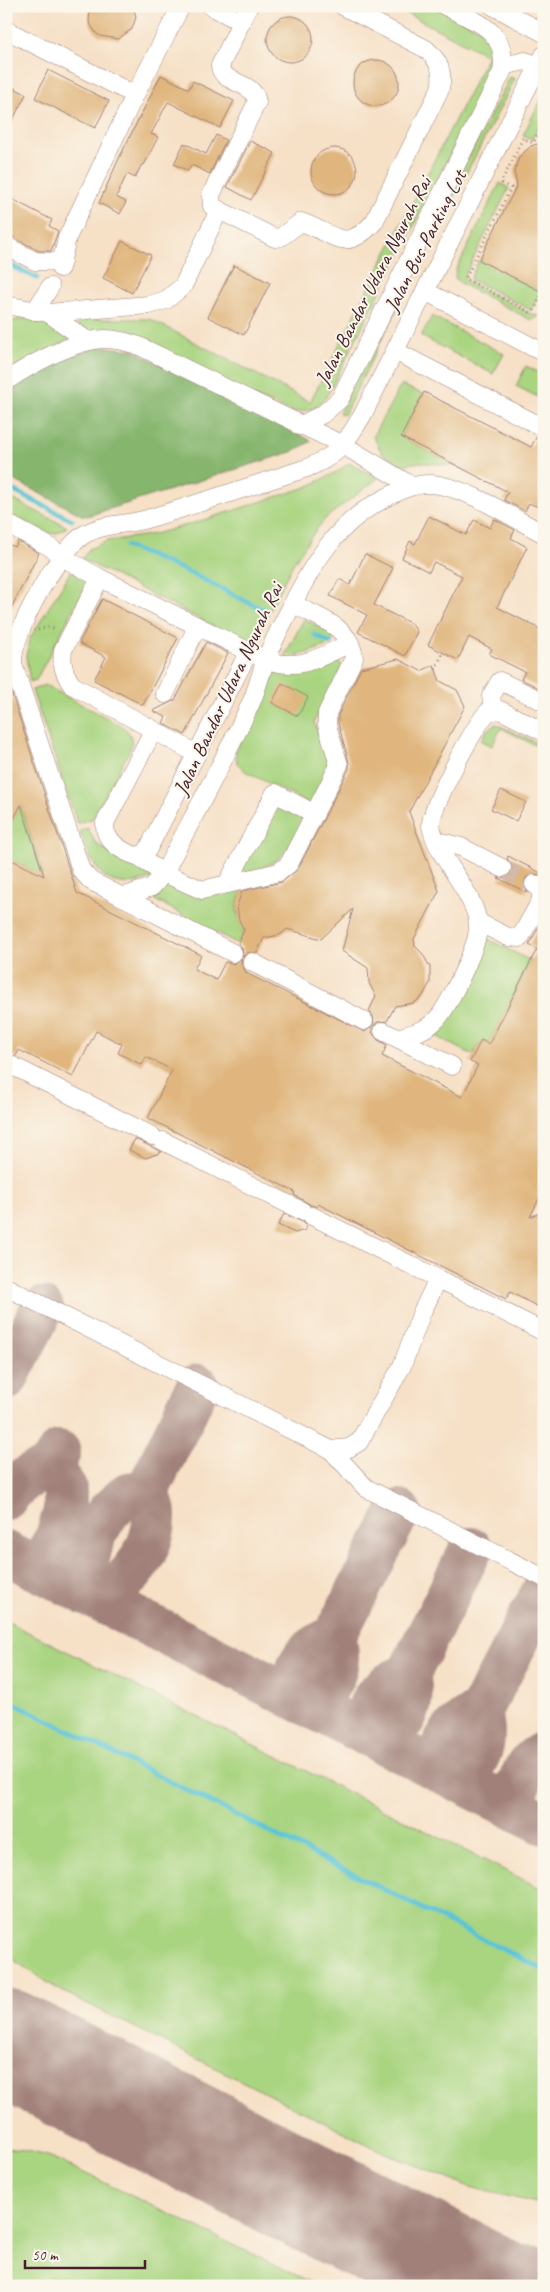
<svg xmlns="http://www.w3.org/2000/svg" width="550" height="2292" viewBox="0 0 550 2292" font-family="Caveat,sans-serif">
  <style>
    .green { fill: #a9d480; stroke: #7a7a56 }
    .forest { fill: #86b66e; stroke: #686a4c }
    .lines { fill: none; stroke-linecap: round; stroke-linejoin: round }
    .stream { stroke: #5ac4d6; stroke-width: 5 }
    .taxiway { stroke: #a08078; stroke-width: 44 }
    .runway { stroke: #a08078; stroke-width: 109 }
    .building { fill: #e0b67e }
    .minor-tunnel { stroke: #d4b9a7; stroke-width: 18; stroke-dasharray: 18 9; stroke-linecap: butt }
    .minor-casing { stroke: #a08078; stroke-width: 19 }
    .path { stroke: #a08078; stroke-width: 3; stroke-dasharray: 1 4; stroke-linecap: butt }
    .minor { stroke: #fff; stroke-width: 18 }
    .labels { text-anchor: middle; stroke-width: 4; stroke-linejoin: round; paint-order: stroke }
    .street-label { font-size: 21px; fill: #4a1f2b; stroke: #fbf7ec }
  </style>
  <rect width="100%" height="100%" fill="#fbf7ec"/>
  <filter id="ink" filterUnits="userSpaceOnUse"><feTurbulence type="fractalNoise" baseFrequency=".02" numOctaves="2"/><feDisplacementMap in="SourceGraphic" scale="10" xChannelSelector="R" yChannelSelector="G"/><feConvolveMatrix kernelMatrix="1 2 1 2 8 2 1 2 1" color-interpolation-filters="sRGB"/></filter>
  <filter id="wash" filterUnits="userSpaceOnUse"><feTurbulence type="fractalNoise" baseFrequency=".0096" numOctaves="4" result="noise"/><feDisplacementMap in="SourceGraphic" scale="20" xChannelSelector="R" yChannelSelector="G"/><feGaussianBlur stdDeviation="1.12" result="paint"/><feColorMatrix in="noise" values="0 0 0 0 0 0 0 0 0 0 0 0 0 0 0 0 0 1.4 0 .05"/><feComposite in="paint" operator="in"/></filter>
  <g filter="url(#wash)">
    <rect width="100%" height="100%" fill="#f6e0c6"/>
    <g class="green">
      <path d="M393,6H433L482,30L497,56L493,70L329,392C321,407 310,411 293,412L88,331L78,325V319H150L310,402L488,56Z"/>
      <path d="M510,77L515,79L415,273H410Z"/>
      <path d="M544,94V117L532,139L523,135Z"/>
      <path d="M500,183L509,188L463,279L531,314L539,316L533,320L529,319L460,283L455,278L456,270Z"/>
      <path d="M479,260L541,291L531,310L470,279Z"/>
      <path d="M401,289L405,293L344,415L339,413Z"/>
      <path d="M432,316L504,354L493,374L421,336Z"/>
      <path d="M24,318L56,327L68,336V340L6,372V323Z"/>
      <path d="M526,366L544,375V400L516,386Z"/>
      <path d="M401,385L423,394L401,437L457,466L419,462L403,465L382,453L373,436Z"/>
      <path d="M349,463L378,478L327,517L315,531L294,562L253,643H247L82,559L89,549L107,541L155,534L194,523L307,487L337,472Z"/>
      <path d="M6,496L67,527L57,533L51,534L6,513Z"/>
      <path d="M71,571L87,580V584L36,680L30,682L26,656L29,640Z"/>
      <path d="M304,619L335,635L331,644L297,656L285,655Z"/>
      <path d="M335,660L342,665L340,674L314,722L326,754L328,767L311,805L245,771L237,763L236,751L277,670L288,675H293Z"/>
      <path d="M45,685L122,726C131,733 134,740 130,750L92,819L77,823L32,690Z"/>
      <path d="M496,724L544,746V750L501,728L492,746L481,740L487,730Z"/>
      <path d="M16,792L43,874L42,875L6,857V833L17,812L11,794Z"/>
      <path d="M279,800L307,815C287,850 286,862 245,874L242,869Z"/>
      <path d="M88,828L96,844L151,875L152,878C106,895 93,870 80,831Z"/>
      <path d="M169,885L199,897L248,885C235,898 233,914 245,929L238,944L155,900V896Z"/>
      <path d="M484,937L531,961L489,1044L481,1041L473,1055L436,1036Z"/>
      <path d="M6,1621L544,1890V2205L470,2187L387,2154L56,1988L6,1955Z"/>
      <path d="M6,2148L24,2150L51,2157L319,2286H6Z"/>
    </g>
    <path class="forest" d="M100,346L132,350L312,441L291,452L87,516L82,515L6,476V387L56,361Z"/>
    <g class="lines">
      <g class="stream">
        <path d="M6,263L37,278"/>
        <path d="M6,487L72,520"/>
        <path d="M126,546L184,570L266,611"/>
        <path d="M315,635L330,643"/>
        <path d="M6,1699L544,1970"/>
      </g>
      <g class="taxiway">
        <path d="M6,1379L42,1309"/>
        <path d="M6,1498C17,1482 31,1473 50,1468L59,1452"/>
        <path d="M6,1553L544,1823"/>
        <path d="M33,1567L44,1558L57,1537L65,1511V1488L50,1468"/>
        <path d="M88,1595L86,1567L93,1537L108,1512L128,1494L147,1491L198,1386"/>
        <path d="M103,1602C128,1578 156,1551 154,1513C154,1506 149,1498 147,1491"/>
        <path d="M293,1697C295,1662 303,1651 334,1637L399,1511"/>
        <path d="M312,1707C331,1683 343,1668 334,1637"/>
        <path d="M368,1735C363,1701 378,1687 408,1675L471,1549"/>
        <path d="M383,1743C405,1720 416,1708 408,1675"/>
        <path d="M441,1771C440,1739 452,1726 480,1712L544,1590"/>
        <path d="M460,1781C481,1756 488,1745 480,1712"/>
        <path d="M516,1809C516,1788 522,1762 544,1753"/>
        <path d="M6,2041L39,2060"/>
        <path d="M427,2256L484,2265L544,2268"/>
      </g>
      <path class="runway" d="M6,2043L486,2286"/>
    </g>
    <g id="blocks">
      <g class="building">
        <path d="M90,6H133L136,17L132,29L118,39L100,36L95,32L89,22Z"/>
        <circle cx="290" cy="39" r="23"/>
        <circle cx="376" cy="83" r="23"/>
        <path d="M48,70L109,101L95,128L35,98Z"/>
        <path d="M161,75L189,89L193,81L234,101L220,128L168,102L151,134L158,137L144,165L142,164L135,178L127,174L116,197L126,202L120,214L99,203L121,154Z"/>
        <path d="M6,84L26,94L6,133Z"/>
        <path d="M216,135L226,140L210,174L192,165L188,171L174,164L184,143L206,154Z"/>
        <path d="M250,141L275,153L251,200L227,187Z"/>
        <path d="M544,142V293L479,260L517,185L514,172L519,157L531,146Z"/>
        <circle cx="334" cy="171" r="23"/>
        <path d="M6,196L52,220L49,226L58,231L51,251H39L6,233Z"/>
        <path d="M122,241L151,255L132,293L103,278Z"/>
        <path d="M234,265L270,283L244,335L208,317Z"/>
        <path d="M424,392L531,447L537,436L544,439V510L529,503L525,511L504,500L508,492L401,437Z"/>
        <path d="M429,516L466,535L474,520L490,528L494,519L515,530L511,538L527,547L497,607L544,631L543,690L521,679L525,672L489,654L492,649L469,637L458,660L428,645L462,576L434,562L429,572L402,558L410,541L415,544Z"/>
        <path d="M18,541L39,553L6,618V543L15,547Z"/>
        <path d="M365,554L393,568L374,605L412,624L417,632L405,656L358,632L367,615L330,596L339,579L350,585Z"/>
        <path d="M102,599L178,638L143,705L94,680L106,657L79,643Z"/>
        <path d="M206,642L228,653L185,735L163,723L166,717L153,711L175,700Z"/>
        <path d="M398,659L421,671L434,665L440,681L457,690L465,706L409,812L439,891L414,939L415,946L422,953L430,967V983L422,997L414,1003L395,1006L387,1021L377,1022L372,1032L378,1040L387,1045L382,1056L462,1097L478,1065L470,1062L481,1040L489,1044L537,949L529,945L544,917V1189L530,1217L544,1212V1310L510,1292L506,1299L318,1204L317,1207L311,1205L294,1195L295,1192L148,1118L172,1070L146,1057L142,1065L118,1053L122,1044L96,1031L73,1077L19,1050L16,1056H6V857L44,876L21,805L6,833V677L77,893L201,955L194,969L216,980L225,962L234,964L242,958L241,963L246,973L365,1032L374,1025L373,1016L369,1011L376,996L369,983L368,968L342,951L353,909L321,939L287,929L280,935L264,938L257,953H247L243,957L242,948L238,943L244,930L239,920L237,906L242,891L282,882L298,869L349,769V762L338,723V715L361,668Z"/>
        <path d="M282,683L308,697L298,716L272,703Z"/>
        <path d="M501,790L526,802L516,821L491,809Z"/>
        <path d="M508,856L541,873L539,875L531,874L526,878L524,887L528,893L498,878L507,877L512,872L513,867L507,859Z"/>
        <path d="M135,1139L152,1147L162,1152L146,1158L129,1150Z"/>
        <path d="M284,1214L303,1222L307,1226L305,1230L295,1233L278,1225Z"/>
      </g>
    </g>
  </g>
  <g filter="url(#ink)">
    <use href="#blocks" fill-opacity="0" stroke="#a08078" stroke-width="1"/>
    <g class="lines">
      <path class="minor-tunnel" d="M502,868L534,884"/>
      <defs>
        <g id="minor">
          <path d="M211,6L241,22"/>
          <path d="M493,6L544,33"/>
          <path d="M6,30L135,95"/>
          <path d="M503,66L525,61L544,68"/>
          <path d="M219,210L212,206L211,195L257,102C254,80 222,85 220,66L249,6"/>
          <path d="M6,246L35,261L62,262"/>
          <path d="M60,268L67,238L135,95L181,6"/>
          <path d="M425,291L544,353"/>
          <path d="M6,305L48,313L149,305L166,300L183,286L219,210L275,238L281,237L301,222C334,233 344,255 374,222L440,89C444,71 439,61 426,49L343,6"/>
          <path d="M35,311L50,287"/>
          <path d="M48,313L88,341"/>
          <path d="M395,351L544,428"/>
          <path d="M6,381C31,364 75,340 105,339C117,339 128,342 139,346L343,445L412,486"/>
          <path d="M299,426L323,414L340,399L502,72C509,30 476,22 445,6"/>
          <path d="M6,523L50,547L62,557L100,578L266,660C301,671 318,658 350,643"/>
          <path d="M100,578L63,650C61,665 64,673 72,685L197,754"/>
          <path d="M165,694L197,627"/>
          <path d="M493,710L491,696L500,681L544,702"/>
          <path d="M153,731L105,823C103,840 122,852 137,856L144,854L148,849L248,653"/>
          <path d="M437,841L461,847L502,868"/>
          <path d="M141,856L144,861L164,873L202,890L279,872L289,864L339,765L327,725V713L354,658C351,626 317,617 293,604"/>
          <path d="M227,884L275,793L315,814"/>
          <path d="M122,897L152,887L164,873C193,817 223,763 249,707C257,691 260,674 267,657C273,641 282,625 290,609C312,565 335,525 380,501C396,492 411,484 430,484C463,485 513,518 544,534"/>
          <path d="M478,922L508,937L520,938L541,900V890L534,884"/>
          <path d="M233,953L101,886L91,881L81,870L13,664C11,634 58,550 85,534C104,523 127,525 147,519C201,503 254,485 307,468C340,454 344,445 362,416L544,55"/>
          <path d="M252,962L364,1021"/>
          <path d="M383,1031L452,1066"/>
          <path d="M397,1038C411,1034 425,1031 435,1021C448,1009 473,953 477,936C478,929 478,920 476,914C466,882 438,858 431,826C428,811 476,723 488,712L500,710L544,732"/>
          <path d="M11,1065L152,1136"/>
          <path d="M163,1141L302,1211"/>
          <path d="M312,1216L463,1291"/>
          <path d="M6,1287L331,1450L366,1488L544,1578"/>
          <path d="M469,1294L544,1332"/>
          <path d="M331,1450L349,1448L359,1442L402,1366L422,1312L438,1279"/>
        </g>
      </defs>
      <use href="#minor" class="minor-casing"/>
      <g class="path">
        <path d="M543,292L534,311L530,312L465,279L511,188L501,183L523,138L533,143L544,121"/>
        <path d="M38,630L49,627L56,629"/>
        <path d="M435,669L443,653"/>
      </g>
      <use href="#minor" class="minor"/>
    </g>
  </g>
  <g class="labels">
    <g class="street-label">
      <text transform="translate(425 241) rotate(-63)" y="7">Jalan Bus Parking Lot</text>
      <text transform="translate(373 281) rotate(-63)" y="7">Jalan Bandar Udara Ngurah Rai</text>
      <text transform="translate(228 689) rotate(-65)" y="7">Jalan Bandar Udara Ngurah Rai</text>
    </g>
  </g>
  <rect width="550" height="2292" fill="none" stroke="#fbf7ec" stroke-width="25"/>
  <path d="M25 2260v8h120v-8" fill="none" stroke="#4a1f2b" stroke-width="2.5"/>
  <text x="32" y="2260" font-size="15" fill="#4a1f2b" stroke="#fbf7ec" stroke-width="4" paint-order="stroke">50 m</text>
</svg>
